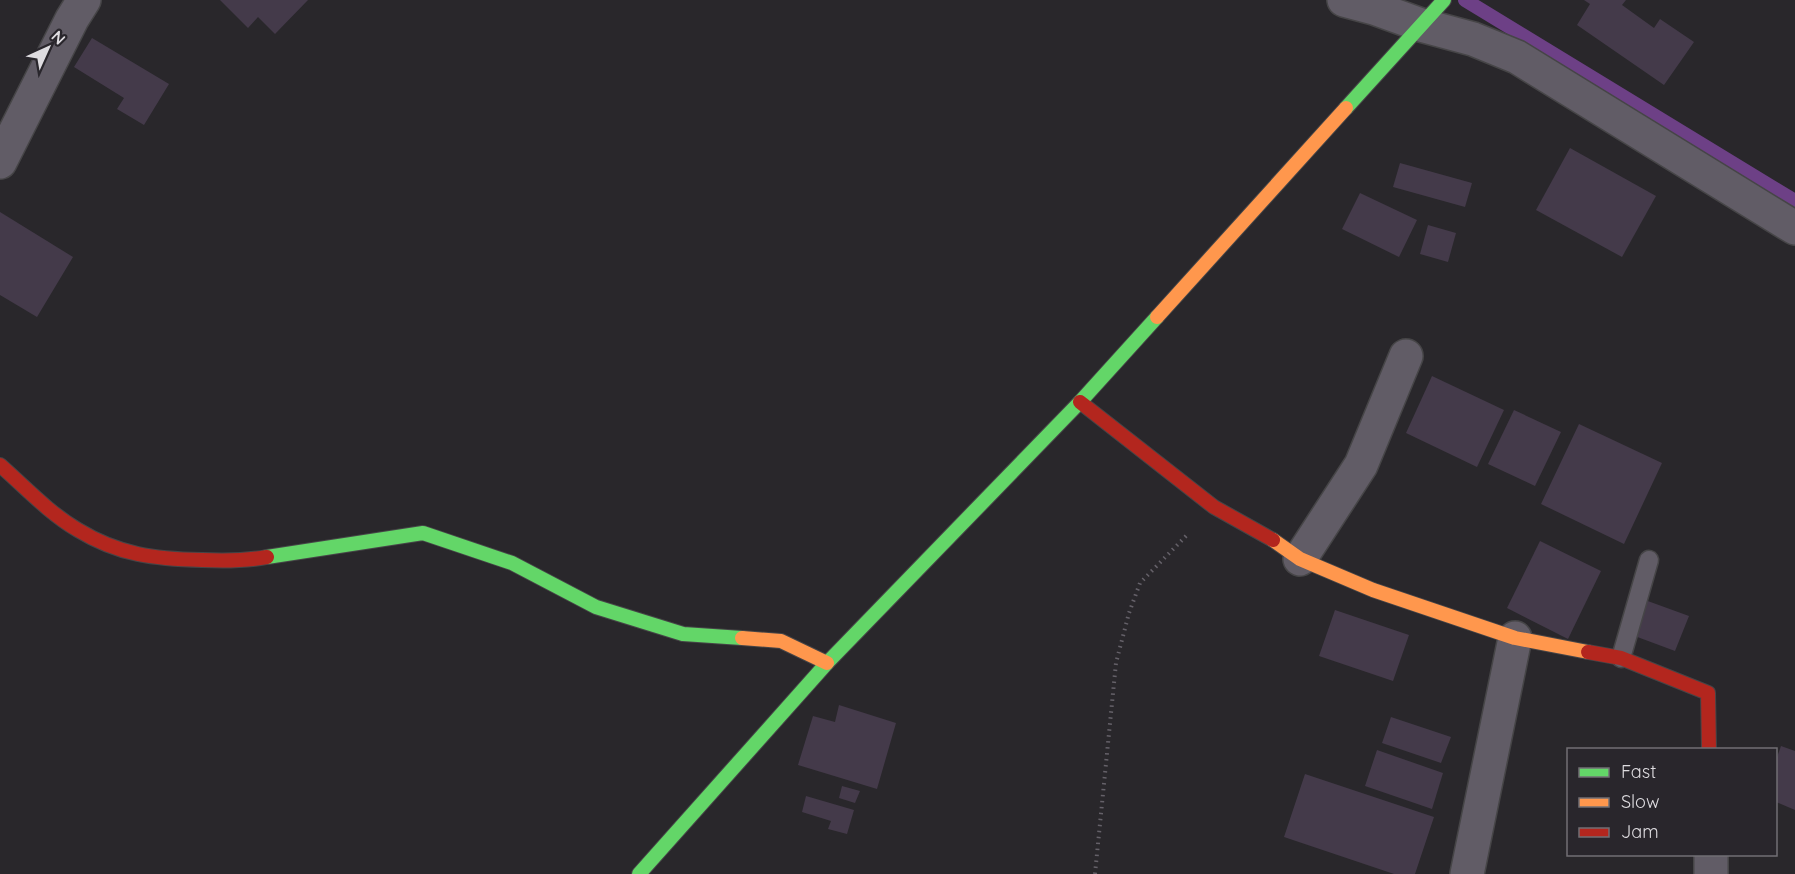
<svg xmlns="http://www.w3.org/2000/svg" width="1795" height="874" viewBox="0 0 1795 874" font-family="Quicksand,sans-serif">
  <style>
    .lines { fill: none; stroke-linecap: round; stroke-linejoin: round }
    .stream { stroke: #6d4086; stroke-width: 14 }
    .building { fill: #443a4a }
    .lane-casing { stroke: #464547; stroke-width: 21 }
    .street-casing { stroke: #464547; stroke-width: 36 }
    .fast-casing { stroke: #464547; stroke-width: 16 }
    .slow-casing { stroke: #464547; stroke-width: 16 }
    .jam-casing { stroke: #464547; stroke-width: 16 }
    .path { stroke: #656169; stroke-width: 4; stroke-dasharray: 1.5 4.5; stroke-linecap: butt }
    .lane { stroke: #615c66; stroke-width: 18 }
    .street { stroke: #615c66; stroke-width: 33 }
    .fast { stroke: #63d668; stroke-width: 14 }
    .slow { stroke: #ff974d; stroke-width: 14 }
    .jam { stroke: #b3261e; stroke-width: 14 }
  </style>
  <rect width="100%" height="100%" fill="#29272b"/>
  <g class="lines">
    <path class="stream" d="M1465,0L1795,201"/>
  </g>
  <g class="building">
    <path d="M220,0H308L275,34L258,17L248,28Z"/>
    <path d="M1584,0H1626L1622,5L1654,28L1660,19L1694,42L1664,85L1577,25L1590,4Z"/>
    <path d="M92,38L169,84L144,125L117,109L124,98L74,67Z"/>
    <path d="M1570,148L1656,196L1622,257L1536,210Z"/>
    <path d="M1400,163L1472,183L1465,207L1393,187Z"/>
    <path d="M1360,193L1417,220L1399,257L1342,229Z"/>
    <path d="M0,212L73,257L37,317L0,295Z"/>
    <path d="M1428,225L1456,233L1448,262L1420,254Z"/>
    <path d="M1432,376L1504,410L1477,467L1406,433Z"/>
    <path d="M1514,410L1561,432L1535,486L1488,464Z"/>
    <path d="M1579,424L1662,463L1624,544L1541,504Z"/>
    <path d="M1540,541L1601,571L1568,639L1507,608Z"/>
    <path d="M1645,600L1689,616L1675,651L1632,635Z"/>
    <path d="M1335,610L1409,635L1393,681L1319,656Z"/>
    <path d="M839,705L896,723L877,789L798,765L813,716L835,722Z"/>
    <path d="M1391,717L1451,737L1441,763L1382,743Z"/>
    <path d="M1781,746L1795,751V810L1776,802V760Z"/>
    <path d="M1377,750L1443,773L1432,809L1365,786Z"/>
    <path d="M1305,774L1434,817L1415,874H1394L1284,837Z"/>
    <path d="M842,786L860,791L855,803L839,798Z"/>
    <path d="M806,796L854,810L847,834L828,829L831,821L802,812Z"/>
  </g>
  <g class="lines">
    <defs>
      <path id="lane" d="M1621,658L1649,560"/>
      <g id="street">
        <path d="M1344,0L1374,8L1421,25L1473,39L1517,57L1795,228"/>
        <path d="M0,162L72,19L84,0"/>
        <path d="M1300,559L1361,465L1406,356"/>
        <path d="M1711,854V874"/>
        <path d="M1467,874L1515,638"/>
      </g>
      <g id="fast">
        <path d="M1346,108L1444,0"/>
        <path d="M267,557L423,533L512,563L596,607L683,634L742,638"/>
        <path d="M639,874L827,663L1080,402L1157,317"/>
      </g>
      <g id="slow">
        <path d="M1157,317L1346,108"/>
        <path d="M1273,540L1300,559L1373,590L1515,638L1588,652"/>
        <path d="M742,638L781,641L827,663"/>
      </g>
      <g id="jam">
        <path d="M1080,402L1214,507L1273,540"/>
        <path d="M0,465C25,487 49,513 78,530C119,555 155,559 202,560C224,561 245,561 267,557"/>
        <path d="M1588,652L1621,658L1708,693L1709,750"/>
      </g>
    </defs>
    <use href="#lane" class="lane-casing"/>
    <use href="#street" class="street-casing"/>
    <use href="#fast" class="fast-casing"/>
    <use href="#slow" class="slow-casing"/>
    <use href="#jam" class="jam-casing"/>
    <path class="path" d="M1095,874L1116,663L1129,613L1140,583L1187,535"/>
    <use href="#lane" class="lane"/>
    <use href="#street" class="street"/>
    <use href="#fast" class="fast"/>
    <use href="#slow" class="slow"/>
    <use href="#jam" class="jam"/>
  </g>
  <rect x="1567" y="748" width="210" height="108" fill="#29262c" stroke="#716f74" stroke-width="1.5"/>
  <rect x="1579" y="768" width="30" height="9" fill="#63d668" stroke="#716f74" stroke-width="1.5"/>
  <text x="1621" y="778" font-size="18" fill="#dedce0">Fast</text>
  <rect x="1579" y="798" width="30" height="9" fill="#ff974d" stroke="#716f74" stroke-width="1.5"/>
  <text x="1621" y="808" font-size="18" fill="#dedce0">Slow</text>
  <rect x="1579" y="828" width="30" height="9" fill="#b3261e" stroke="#716f74" stroke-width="1.5"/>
  <text x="1621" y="838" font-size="18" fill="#dedce0">Jam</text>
  <g transform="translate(48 48) rotate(45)" stroke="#29262c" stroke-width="4.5" paint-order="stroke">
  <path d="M0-4.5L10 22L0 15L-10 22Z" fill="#dedce0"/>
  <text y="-9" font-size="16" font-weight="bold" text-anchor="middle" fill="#dedce0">N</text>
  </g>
</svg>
